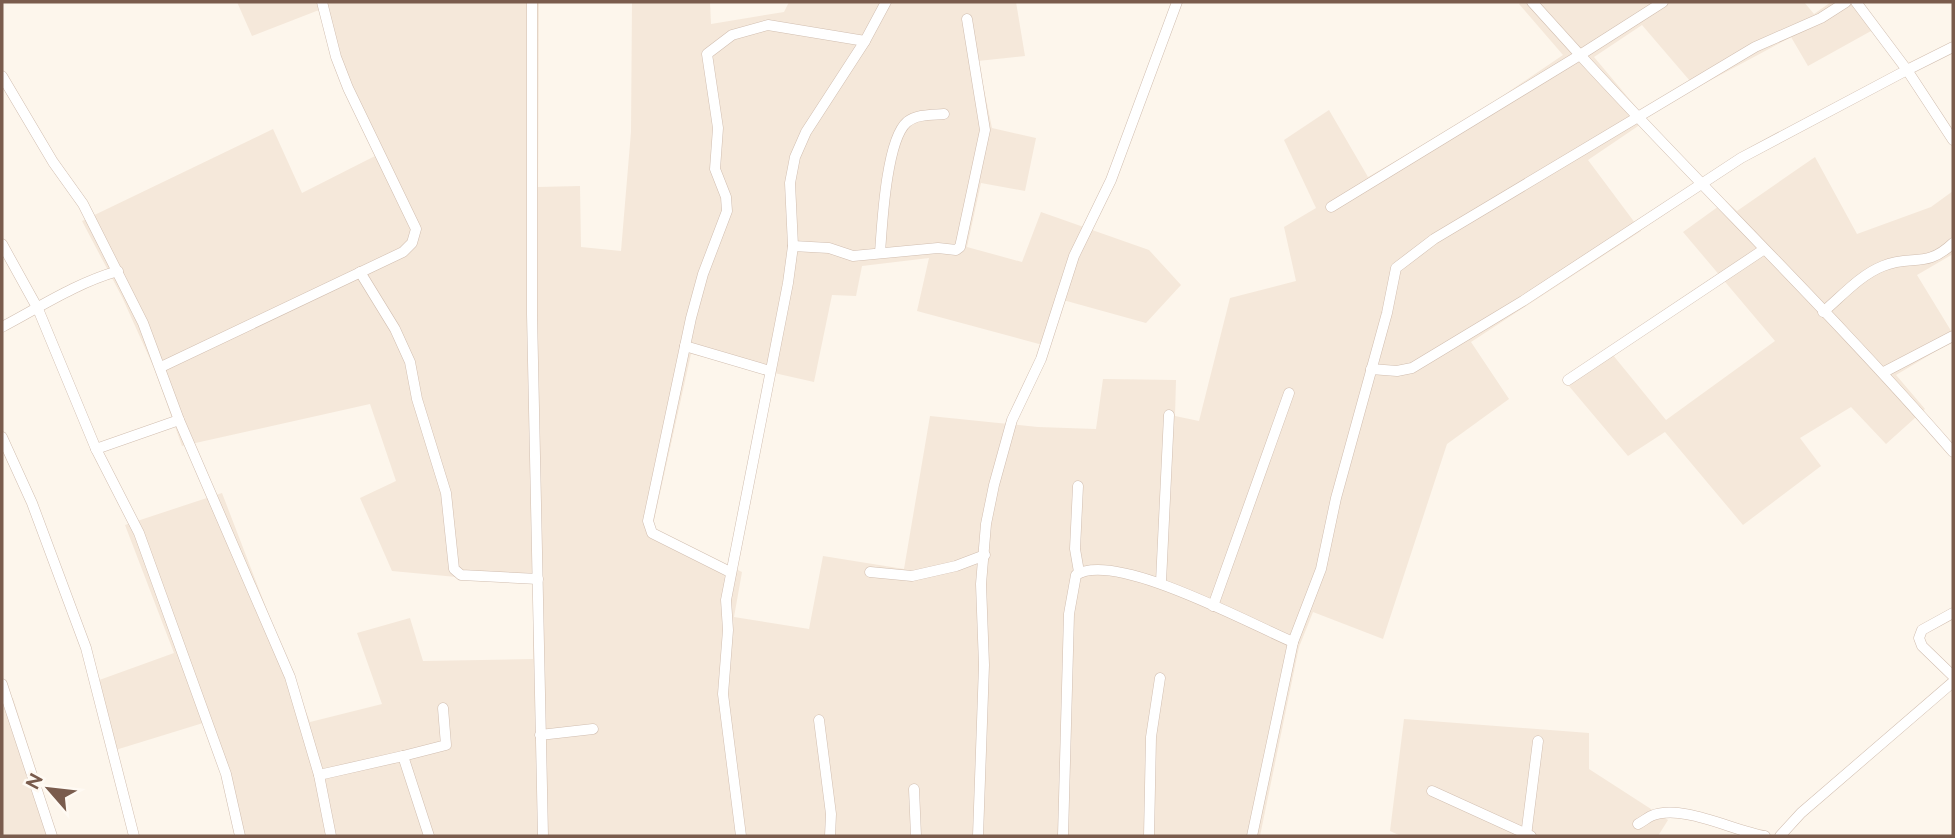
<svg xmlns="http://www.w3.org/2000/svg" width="1955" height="838" viewBox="0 0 1955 838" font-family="Raleway,sans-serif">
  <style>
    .residential { fill: #f5e8da }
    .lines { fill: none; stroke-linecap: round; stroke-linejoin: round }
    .street-casing { stroke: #d1beb0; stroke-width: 11 }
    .street { stroke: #fff; stroke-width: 10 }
  </style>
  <rect width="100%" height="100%" fill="#fdf6ec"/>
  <g class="residential">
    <path d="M237,2H539L538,187L580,186L581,247L621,251L631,132L632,2H710L711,24L784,12L789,2H1016L1025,56L978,61L992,128L1036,138L1025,191L981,183L967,247L1022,262L1041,212L1149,250L1181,285L1146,323L1063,300L1050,347L917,311L929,258L862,266L856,296L832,295L814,382L691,354L653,525L658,532L742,572L734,617L809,629L823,556L904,569L930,416L1038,427L1096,429L1103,379L1176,380L1175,416L1199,421L1230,298L1296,281L1284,227L1316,208L1284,140L1329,110L1368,177L1473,116L1563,55L1519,4L1521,2H1804L1814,14L1831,2H1862L1880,26L1808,66L1791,37L1696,88L1642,25L1594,57L1647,120L1588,160L1641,231L1471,342L1509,399L1447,444L1383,639L1313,612L1299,647L1260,836H235L222,775L203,723L109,752L91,683L174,653L125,525L222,493L310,722L382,704L357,633L410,618L423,661L533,659V584L392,571L360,498L396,481L370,404L182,446L154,368L122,297L82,221L273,129L302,193L375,156L345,91L319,10L252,36Z"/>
    <path d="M1815,157L1857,234L1931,207L1953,191V254L1917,275L1953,334V341L1896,375L1925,409L1886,444L1851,407L1800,438L1821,466L1743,525L1665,432L1628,456L1563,379L1608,349L1666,420L1775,341L1683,232L1726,201L1737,211Z"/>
    <path d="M13,698L57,836H2V702Z"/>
    <path d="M1404,719L1589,733V769L1668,820L1658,836H1401L1390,831Z"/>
  </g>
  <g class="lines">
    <defs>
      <g id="street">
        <path d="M532,2V314L543,836"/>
        <path d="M1532,2L1580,55L1663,2"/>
        <path d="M1953,47L1907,70L1953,140"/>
        <path d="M2,76L53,162L83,204L143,323L179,420L290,677L319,775L331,836"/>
        <path d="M1331,207L1580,55C1703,189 1834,315 1953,452"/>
        <path d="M2,244L38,309L96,449L139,533L226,774L240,836"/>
        <path d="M793,246L829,248L853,256L938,248L956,250L960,247L985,130L967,19"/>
        <path d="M880,253C882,226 886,140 907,122C917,114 932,115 944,114"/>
        <path d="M360,272L395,329L410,362L417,399L446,493L454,569L461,575L538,579"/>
        <path d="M1823,312C1842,296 1860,275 1883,266C1912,254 1926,269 1953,243"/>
        <path d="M2,327C40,307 76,283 118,271"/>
        <path d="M685,346L770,371"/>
        <path d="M161,367L403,252L412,243L416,229L348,88L336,57L322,2"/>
        <path d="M1371,369L1397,371L1412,368L1523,301L1741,158L1907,70L1856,2"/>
        <path d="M1884,372L1953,336"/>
        <path d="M1568,380L1763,250"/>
        <path d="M2,437L32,503L86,648L134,836"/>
        <path d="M96,449L179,420"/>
        <path d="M1078,486L1075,549L1079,572"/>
        <path d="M730,572L652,533L648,521L691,318L703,274L727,211L726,197L715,169L718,128L707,54L732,35L768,25L865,41"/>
        <path d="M870,572L912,576L956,566L985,555"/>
        <path d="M1161,582L1169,415"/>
        <path d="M1213,606L1289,393"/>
        <path d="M1953,613L1922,630L1919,638L1922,646L1953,676"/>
        <path d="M2,684L52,836"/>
        <path d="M819,720L831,814L830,836"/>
        <path d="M540,735L593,729"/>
        <path d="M403,756L446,745L443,708"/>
        <path d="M319,775L403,756L429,836"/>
        <path d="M914,789L916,836"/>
        <path d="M1432,791L1531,836"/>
        <path d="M1638,824C1642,822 1647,818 1651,816C1682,803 1733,831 1765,836"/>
        <path d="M741,836L723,694L728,630L726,600L788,283L793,246L790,183L795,157L806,132L865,41L886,2"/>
        <path d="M978,836L984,665L981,584L986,524L994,485L1012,420L1041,359L1074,256L1111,180L1177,2"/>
        <path d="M1063,836L1069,614L1076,575C1115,550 1252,625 1293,642"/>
        <path d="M1149,836L1151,737L1160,678"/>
        <path d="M1252,836L1293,642L1321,569L1336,498L1387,313L1396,268L1434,239L1755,47L1821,18L1846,2"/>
        <path d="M1526,836L1538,741"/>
        <path d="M1780,836L1801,813L1953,682"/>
      </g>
    </defs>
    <use href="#street" class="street-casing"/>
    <use href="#street" class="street"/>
  </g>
  <rect width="1955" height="838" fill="none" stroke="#7a5c4d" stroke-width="7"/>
  <g transform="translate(49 789) rotate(298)" stroke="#fffaf3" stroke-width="5" paint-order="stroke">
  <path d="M0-5L12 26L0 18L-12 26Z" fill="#7a5c4d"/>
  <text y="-10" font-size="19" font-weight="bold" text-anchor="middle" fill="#7a5c4d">N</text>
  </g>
</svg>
